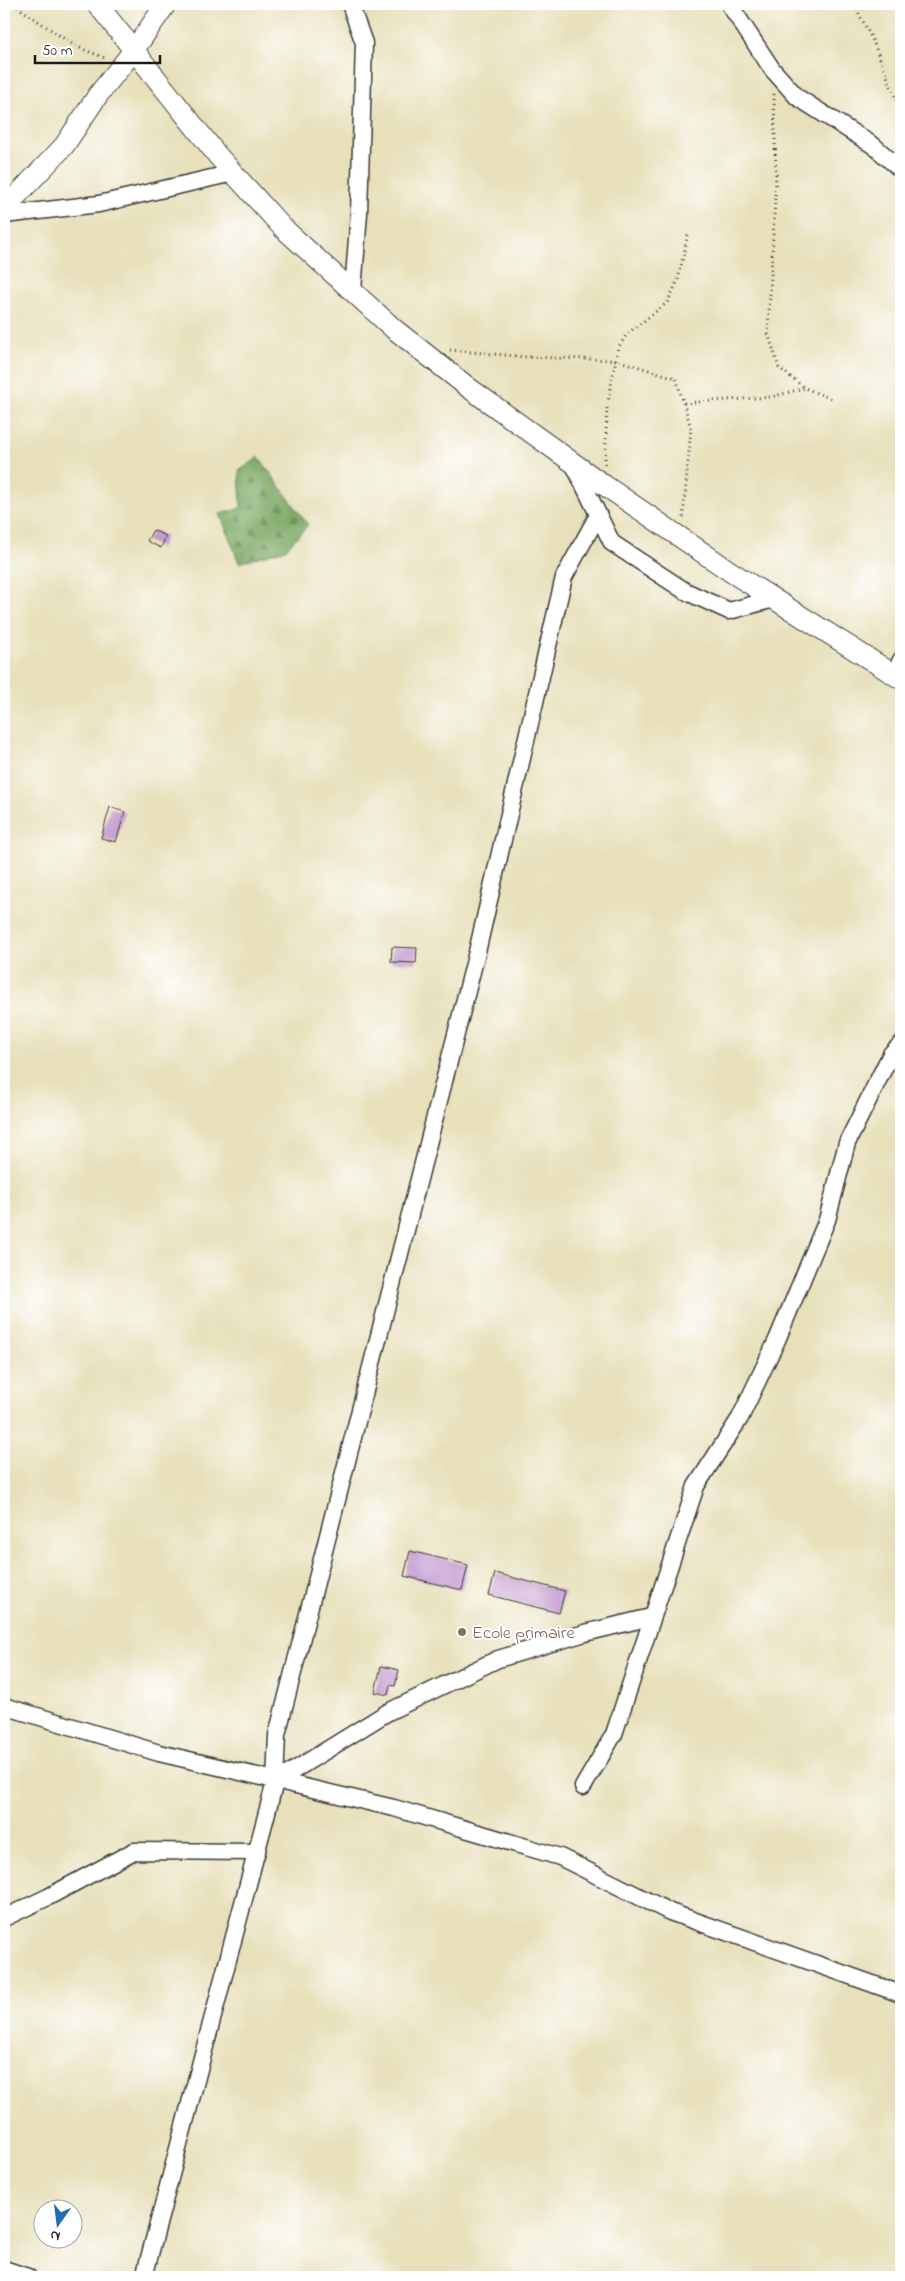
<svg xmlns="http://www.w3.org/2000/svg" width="905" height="2281" viewBox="0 0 905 2281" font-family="'Indie Flower',sans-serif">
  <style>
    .forest { fill: url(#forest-firs); stroke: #4b623f }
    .building { fill: #bf93cc }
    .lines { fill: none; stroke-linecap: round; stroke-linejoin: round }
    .minor-casing { stroke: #3a3934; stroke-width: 19 }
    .tertiary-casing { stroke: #3a3934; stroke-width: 22 }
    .path { stroke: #3a3934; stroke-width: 3; stroke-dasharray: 1 4; stroke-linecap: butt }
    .minor { stroke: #fff; stroke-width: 16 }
    .tertiary { stroke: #fff; stroke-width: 20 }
    .education-dot { fill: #8d6e63; stroke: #fff; stroke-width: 2 }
    .labels { text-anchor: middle; stroke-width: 4; stroke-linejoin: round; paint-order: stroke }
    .education-label { font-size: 18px; fill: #785e54; stroke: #fff; text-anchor: start }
  </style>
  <defs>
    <pattern id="forest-firs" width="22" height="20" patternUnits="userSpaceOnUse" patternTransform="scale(1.25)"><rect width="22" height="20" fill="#7aa862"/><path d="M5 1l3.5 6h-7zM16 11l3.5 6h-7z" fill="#638850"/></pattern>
  </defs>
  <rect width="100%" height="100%" fill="#fff"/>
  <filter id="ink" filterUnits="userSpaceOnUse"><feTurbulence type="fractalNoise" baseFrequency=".02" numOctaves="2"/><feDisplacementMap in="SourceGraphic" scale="10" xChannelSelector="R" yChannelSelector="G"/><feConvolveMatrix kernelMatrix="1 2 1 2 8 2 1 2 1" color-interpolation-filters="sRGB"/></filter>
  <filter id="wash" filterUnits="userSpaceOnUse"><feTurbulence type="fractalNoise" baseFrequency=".0096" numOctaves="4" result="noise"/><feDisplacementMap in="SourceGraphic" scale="20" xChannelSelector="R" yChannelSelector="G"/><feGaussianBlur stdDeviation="1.12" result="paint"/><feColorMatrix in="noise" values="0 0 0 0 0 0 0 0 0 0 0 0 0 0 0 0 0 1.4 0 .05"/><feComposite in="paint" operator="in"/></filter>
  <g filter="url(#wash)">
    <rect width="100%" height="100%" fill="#e7e0ba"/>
    <path class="forest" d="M259,457L308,525L286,549L239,563L220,514L241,508L239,471Z"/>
    <g id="blocks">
      <g class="building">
        <path d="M153,530L166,536L161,548L147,541Z"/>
        <path d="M110,807L125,812L116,842L101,838Z"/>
        <path d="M392,947L417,948L416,963L391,962Z"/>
        <path d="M410,1551L468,1565L462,1590L404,1576Z"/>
        <path d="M495,1573L565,1591L559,1613L489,1595Z"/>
        <path d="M381,1666L399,1670L395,1686L390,1685L388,1695L375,1692Z"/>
      </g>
    </g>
  </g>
  <g filter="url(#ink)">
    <use href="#blocks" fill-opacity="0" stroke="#3a3934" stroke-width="1"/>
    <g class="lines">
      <defs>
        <g id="minor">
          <path d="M350,4L364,43L359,213L353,291"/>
          <path d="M729,4L772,69L797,97L874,146L901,170"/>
          <path d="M4,215L99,204L233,173"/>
          <path d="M573,463L612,543L685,591L729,611L774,599"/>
          <path d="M894,675L901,660"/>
          <path d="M4,1706L159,1753L394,1808L560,1857L670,1912L901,1994"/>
          <path d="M275,1782L388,1712L498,1659L585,1633L651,1617"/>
          <path d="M583,1787L614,1734L696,1486L740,1418L777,1340L827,1220L847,1143L891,1054L901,1044"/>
          <path d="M4,1918L48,1897L134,1851L257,1852"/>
          <path d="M4,2269L28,2277"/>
          <path d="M144,2277L275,1782L277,1735L477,952L564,577L598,515"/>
        </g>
        <g id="tertiary">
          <path d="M97,4L218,156L282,227L394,329L469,388L604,485L731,572L901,679"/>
          <path d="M4,209L64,146L98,95L134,50L166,4"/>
        </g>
      </defs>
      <use href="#minor" class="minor-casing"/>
      <use href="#tertiary" class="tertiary-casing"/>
      <g class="path">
        <path d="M13,4L75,46L105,58"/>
        <path d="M854,4L873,41L901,111"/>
        <path d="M774,94L776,178L768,333L779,368L805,388L831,399"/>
        <path d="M450,350L526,357L616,360L676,378L691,428L683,518"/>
        <path d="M684,403L771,397L805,388"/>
        <path d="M605,464L607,407L618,348L627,334L667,303L678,280L688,234"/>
      </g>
      <use href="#minor" class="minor"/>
      <use href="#tertiary" class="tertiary"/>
    </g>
  </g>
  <circle class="education-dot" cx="462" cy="1632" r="5"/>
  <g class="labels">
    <g class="education-label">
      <text x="472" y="1638">Ecole primaire</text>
    </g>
  </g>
  <rect width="905" height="2281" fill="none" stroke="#fff" stroke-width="20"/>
  <g transform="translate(58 2224) rotate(194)"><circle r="24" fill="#ffffff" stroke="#a4a4a4"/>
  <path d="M0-4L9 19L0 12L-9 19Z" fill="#1f6fb2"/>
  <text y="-8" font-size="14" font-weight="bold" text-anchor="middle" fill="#1c1c1c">N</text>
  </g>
  <path d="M35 55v8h125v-8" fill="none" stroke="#1c1c1c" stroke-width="2.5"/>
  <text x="42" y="55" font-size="15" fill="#1c1c1c" stroke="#ffffff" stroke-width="4" paint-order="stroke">50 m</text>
</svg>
